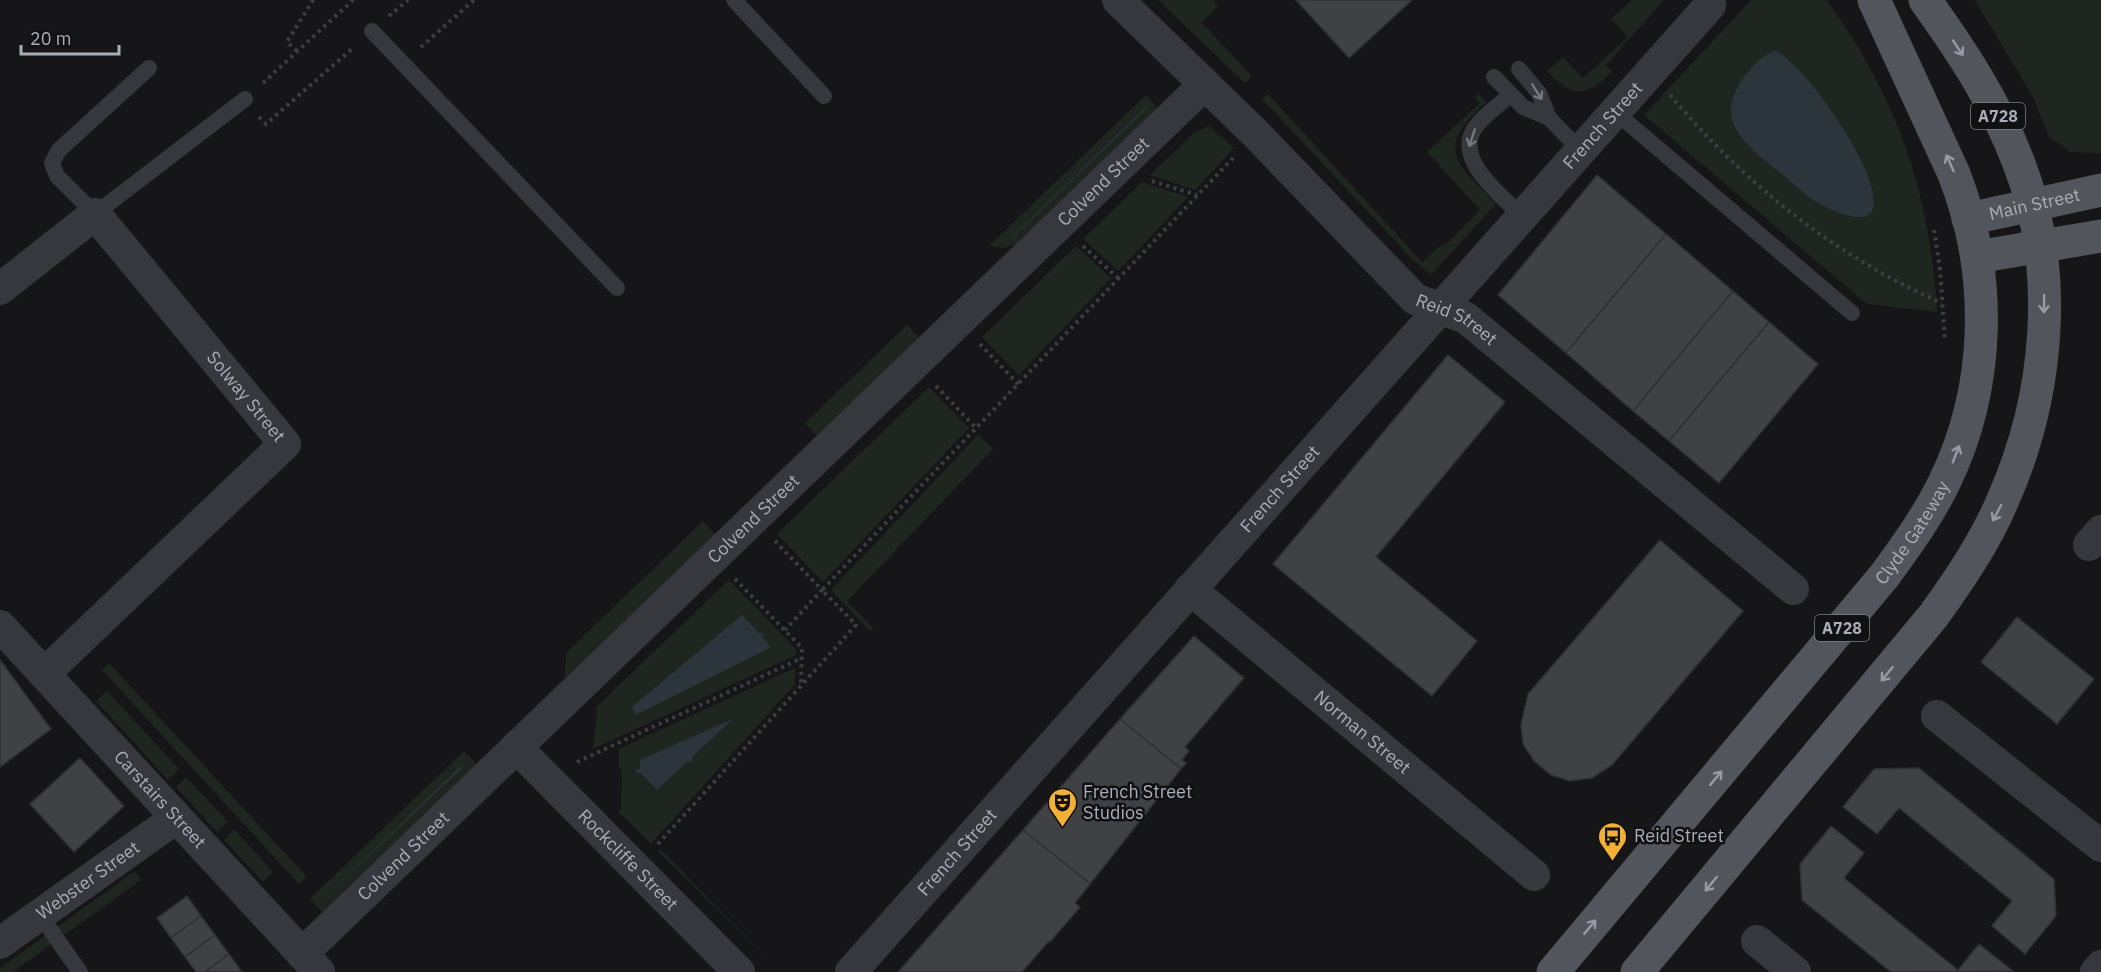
<svg xmlns="http://www.w3.org/2000/svg" width="2101" height="972" viewBox="0 0 2101 972" font-family="'IBM Plex Sans',sans-serif">
  <style>
    .green { fill: #1e261f; fill-rule: evenodd }
    .water { fill: #2c353c }
    .building { fill: #404145; stroke: #303034; stroke-width: 1.5 }
    .lines { fill: none; stroke-linecap: round; stroke-linejoin: round }
    .path { stroke: #3d3f44; stroke-width: 4; stroke-dasharray: 3 4.5; stroke-linecap: butt }
    .lane { stroke: #37383d; stroke-width: 16 }
    .street { stroke: #37383d; stroke-width: 32 }
    .primary { stroke: #53555c; stroke-width: 33 }
    .oneway { stroke: #979ba6 }
    .oneway2 { stroke: #757881 }
    .labels { text-anchor: middle; stroke-width: 5; stroke-linejoin: round; paint-order: stroke }
    .shield { fill: #111113; stroke: #7b7e86; stroke-width: 1.5 }
    .shield-label { font-size: 16px; font-weight: bold; fill: #a8adb8 }
    .street-label { font-size: 18px; fill: #a8adb8; stroke: #111113 }
    .poi-label { font-size: 18px; fill: #a8adb8; stroke: #111113; text-anchor: start }
  </style>
  <rect width="100%" height="100%" fill="#161618"/>
  <g class="green">
    <path d="M1158,0H1213L1218,6L1201,22L1252,76L1245,83Z"/>
    <path d="M1632,0H1664L1606,65L1612,71C1587,98 1572,98 1547,71L1563,57L1583,78L1628,37L1611,19Z"/>
    <path d="M1751,0H1827C1839,18 1852,35 1862,54C1911,139 1931,215 1937,312L1867,304L1644,115Z"/>
    <path d="M1975,0H2101V153L2070,152L2049,137L2033,97Z"/>
    <path d="M1268,94L1422,262L1440,246L1446,244L1480,210L1427,152L1480,103L1475,97L1479,94L1486,102C1434,150 1455,160 1496,204L1431,275L1412,259L1262,99Z"/>
    <path d="M1146,95L1158,109L1020,242L1004,248L989,246Z"/>
    <path d="M1209,126L1234,148L1195,190L1150,175L1195,132Z"/>
    <path d="M1142,182L1188,197L1118,271L1083,239Z"/>
    <path d="M1076,246L1111,278L1019,375L982,337Z"/>
    <path d="M907,325L920,338L817,436L805,423Z"/>
    <path d="M929,387L969,428L823,582L777,534Z"/>
    <path d="M978,435L993,449L847,601L873,628L870,631L831,590Z"/>
    <path d="M703,521L715,534L565,678L566,653Z"/>
    <path d="M729,580L796,649V655L593,749L597,710L594,709Z"/>
    <path d="M109,663L307,877L299,884L102,670Z"/>
    <path d="M795,668V684L651,844L618,811L621,809L622,769H619V749ZM731,720L692,757V763L688,761L657,790L636,770Z"/>
    <path d="M107,691L179,769L168,780L96,701Z"/>
    <path d="M464,751L476,764L322,912L310,899Z"/>
    <path d="M186,777L228,822L217,832L176,787Z"/>
    <path d="M234,829L273,872L263,882L224,840Z"/>
    <path d="M660,849L781,972L658,851Z"/>
    <path d="M135,871L141,880L13,972H0V968Z"/>
  </g>
  <g class="water">
    <path d="M1776,51C1816,70 1942,263 1826,207C1810,200 1796,186 1782,174C1748,147 1710,121 1745,76C1754,65 1761,55 1776,51Z"/>
    <path d="M1145,108L1146,109L1012,238V237Z"/>
    <path d="M742,615L760,634L765,633L762,637L771,647L635,715L632,707Z"/>
    <path d="M733,719L692,757V763L688,761L657,790L640,773H636V770L640,768V760Z"/>
    <path d="M461,766L462,768L325,897Z"/>
  </g>
  <g class="building">
    <path d="M1296,0H1412L1349,58Z"/>
    <path d="M1597,175L1666,234L1566,353L1498,295Z"/>
    <path d="M1666,234L1733,291L1633,411L1566,353Z"/>
    <path d="M1733,291L1769,322L1669,441L1633,411Z"/>
    <path d="M1769,322L1818,364L1719,483L1669,441Z"/>
    <path d="M1448,355L1505,402L1376,557L1477,641L1432,696L1273,564Z"/>
    <path d="M1660,540L1743,611L1612,765L1592,778L1570,781L1551,775L1534,761L1523,744L1521,724L1528,694Z"/>
    <path d="M2017,617L2094,679L2057,724L1981,662Z"/>
    <path d="M1194,636L1244,678L1185,747L1189,751L1182,760L1186,763L1181,769L1120,719Z"/>
    <path d="M0,660L51,729L0,767Z"/>
    <path d="M1120,719L1181,769L1090,884L1023,830Z"/>
    <path d="M80,758L124,806L74,852L30,804Z"/>
    <path d="M1919,768L2054,879L2056,916L2025,954L1992,926L2012,901L1899,808L1877,834L1843,807L1874,769Z"/>
    <path d="M1831,826L1864,853L1844,878L1958,970L1979,944L2013,971L1891,972L1802,900L1800,864Z"/>
    <path d="M1023,830L1090,884L1075,903L1080,907L1050,942L1049,941L1022,972H898Z"/>
    <path d="M187,896L201,916L171,938L157,918Z"/>
    <path d="M201,916L215,935L185,957L171,938Z"/>
    <path d="M215,935L229,954L205,972H196L185,957Z"/>
    <path d="M229,954L242,972H205Z"/>
  </g>
  <g class="lines">
    <g class="path">
      <path d="M389,16L408,0"/>
      <path d="M421,47L474,0"/>
      <path d="M297,51L287,42L313,0"/>
      <path d="M263,83L353,0"/>
      <path d="M1670,95C1745,184 1836,257 1942,303"/>
      <path d="M259,117L266,124L354,47"/>
      <path d="M1152,181L1197,195"/>
      <path d="M1934,230L1940,269L1945,342"/>
      <path d="M1083,246L1118,278"/>
      <path d="M980,344L1018,384"/>
      <path d="M936,386L976,428"/>
      <path d="M775,541L822,590L785,630"/>
      <path d="M735,579L802,648L801,685"/>
      <path d="M577,762L802,658"/>
      <path d="M658,844L856,625L822,590L1234,157"/>
    </g>
    <g class="lane">
      <path d="M734,0L824,96"/>
      <path d="M372,31L617,288"/>
      <path d="M149,68L59,150L52,163L57,176L95,214L245,99"/>
      <path d="M1519,69L1539,93L1549,118L1580,150"/>
      <path d="M1494,77L1523,107L1549,118"/>
      <path d="M1510,95C1498,106 1481,117 1473,131C1456,162 1503,196 1521,216"/>
      <path d="M1614,111L1852,313"/>
      <path d="M40,915L80,972"/>
    </g>
    <g class="street">
      <path id="s1" d="M1118,0L1254,132L1415,299L1466,318L1793,589"/>
      <path id="s2" d="M0,289L95,214L285,444L44,674"/>
      <path d="M2089,545L2101,531"/>
      <path id="s3" d="M1190,589L1534,875"/>
      <path id="s4" d="M0,626L319,972"/>
      <path d="M1937,716L2101,846"/>
      <path id="s5" d="M516,747L739,972"/>
      <path d="M1757,941L1795,972"/>
      <path id="s6" d="M0,943L176,818"/>
      <path id="s7" d="M302,954L1205,84"/>
      <path id="s8" d="M851,972L1710,5"/>
      <path d="M2096,972L2101,966"/>
    </g>
    <g class="primary">
      <path id="s9" d="M1968,219L2101,190"/>
      <path d="M1977,257L2101,236"/>
      <path id="s10" d="M1553,972L1885,575C1906,546 1928,516 1944,483C1991,387 1993,274 1954,174L1874,0"/>
      <path d="M1637,972L1934,615C1959,580 1985,542 2002,502C2049,397 2061,270 2018,161C1996,103 1961,50 1925,0"/>
    </g>
  </g>
  <defs><path id="oneway-shaft" d="M-6 0H5M1.5-3L5.5 0L1.5 3" fill="none" stroke-width="1.6" stroke-linecap="round" stroke-linejoin="round" transform="scale(1.5)"/></defs>
  <g class="oneway">
    <use href="#oneway-shaft" transform="translate(1958 48) rotate(57)"/>
    <use href="#oneway-shaft" transform="translate(1950 163) rotate(-114)"/>
    <use href="#oneway-shaft" transform="translate(2044 304) rotate(91)"/>
    <use href="#oneway-shaft" transform="translate(1956 454) rotate(-69)"/>
    <use href="#oneway-shaft" transform="translate(1997 513) rotate(118)"/>
    <use href="#oneway-shaft" transform="translate(1887 674) rotate(129)"/>
    <use href="#oneway-shaft" transform="translate(1716 778) rotate(-50)"/>
    <use href="#oneway-shaft" transform="translate(1711 884) rotate(129)"/>
    <use href="#oneway-shaft" transform="translate(1590 927) rotate(-50)"/>
  </g>
  <g class="oneway2">
    <use href="#oneway-shaft" transform="translate(1537 92) rotate(58)"/>
    <use href="#oneway-shaft" transform="translate(1472 138) rotate(108)"/>
  </g>
  <defs>
    <symbol id="theatre-pin" viewBox="-11 -11 22 30"><path d="M0 17L-7.5 6A9.5 9.5 0 1 1 7.5 6Z" fill="#f2b134" stroke="#111113"/><path d="M-5-5.5Q0-4 5-5.5V0Q5 5 0 6Q-5 5-5 0ZM-3.3-2.5H-1v1.5H-3.3ZM1-2.5H3.3v1.5H1ZM-2.8 1Q0 5.5 2.8 1Z" fill="#111"/></symbol>
    <symbol id="bus-pin" viewBox="-11 -11 22 30"><path d="M0 17L-7.5 6A9.5 9.5 0 1 1 7.5 6Z" fill="#f2b134" stroke="#111113"/><path d="M-5-6H5V4H4V6H2V4H-2V6H-4V4H-5ZM-3.5-4V0h7V-4ZM-3.5 1.2v1.5H-2V1.2ZM2 1.2v1.5H3.5V1.2Z" fill="#111"/></symbol>
  </defs>
  <g fill-rule="evenodd">
    <use href="#theatre-pin" x="1046" y="786" width="33" height="45"/>
    <use href="#bus-pin" x="1596" y="820" width="33" height="45"/>
  </g>
  <g class="labels">
    <g class="shield">
      <rect x="1971" y="103" width="54" height="26" rx="4.5"/>
      <rect x="1815" y="615" width="54" height="26" rx="4.5"/>
    </g>
    <g class="shield-label">
      <text x="1998" y="122">A728</text>
      <text x="1842" y="634">A728</text>
    </g>
    <g class="street-label">
      <text dy="6" stroke="none"><textPath href="#s8" startOffset="1132">French Street</textPath></text>
      <text dy="6" stroke="none"><textPath href="#s7" startOffset="1113">Colvend Street</textPath></text>
      <text dy="6" stroke="none"><textPath href="#s9" startOffset="68">Main Street</textPath></text>
      <text dy="6" stroke="none"><textPath href="#s1" startOffset="468">Reid Street</textPath></text>
      <text dy="6" stroke="none"><textPath href="#s2" startOffset="358">Solway Street</textPath></text>
      <text dy="6" stroke="none"><textPath href="#s8" startOffset="646">French Street</textPath></text>
      <text dy="6" stroke="none"><textPath href="#s7" startOffset="627">Colvend Street</textPath></text>
      <text dy="6" stroke="none"><textPath href="#s10" startOffset="568">Clyde Gateway</textPath></text>
      <text dy="6" stroke="none"><textPath href="#s3" startOffset="224">Norman Street</textPath></text>
      <text dy="6" stroke="none"><textPath href="#s4" startOffset="236">Carstairs Street</textPath></text>
      <text dy="6" stroke="none"><textPath href="#s8" startOffset="160">French Street</textPath></text>
      <text dy="6" stroke="none"><textPath href="#s7" startOffset="141">Colvend Street</textPath></text>
      <text dy="6" stroke="none"><textPath href="#s5" startOffset="159">Rockcliffe Street</textPath></text>
      <text dy="6" stroke="none"><textPath href="#s6" startOffset="108">Webster Street</textPath></text>
    </g>
    <g class="poi-label">
      <text x="1083" y="798">French Street<tspan x="1083" dy="21">Studios</tspan></text>
      <text x="1634" y="842">Reid Street</text>
    </g>
  </g>
  <path d="M21 45v9h98v-9" fill="none" stroke="#a8adb8" stroke-width="3"/>
  <text x="30" y="45" font-size="18" fill="#a8adb8" stroke="#111113" stroke-width="4.5" paint-order="stroke">20 m</text>
</svg>
